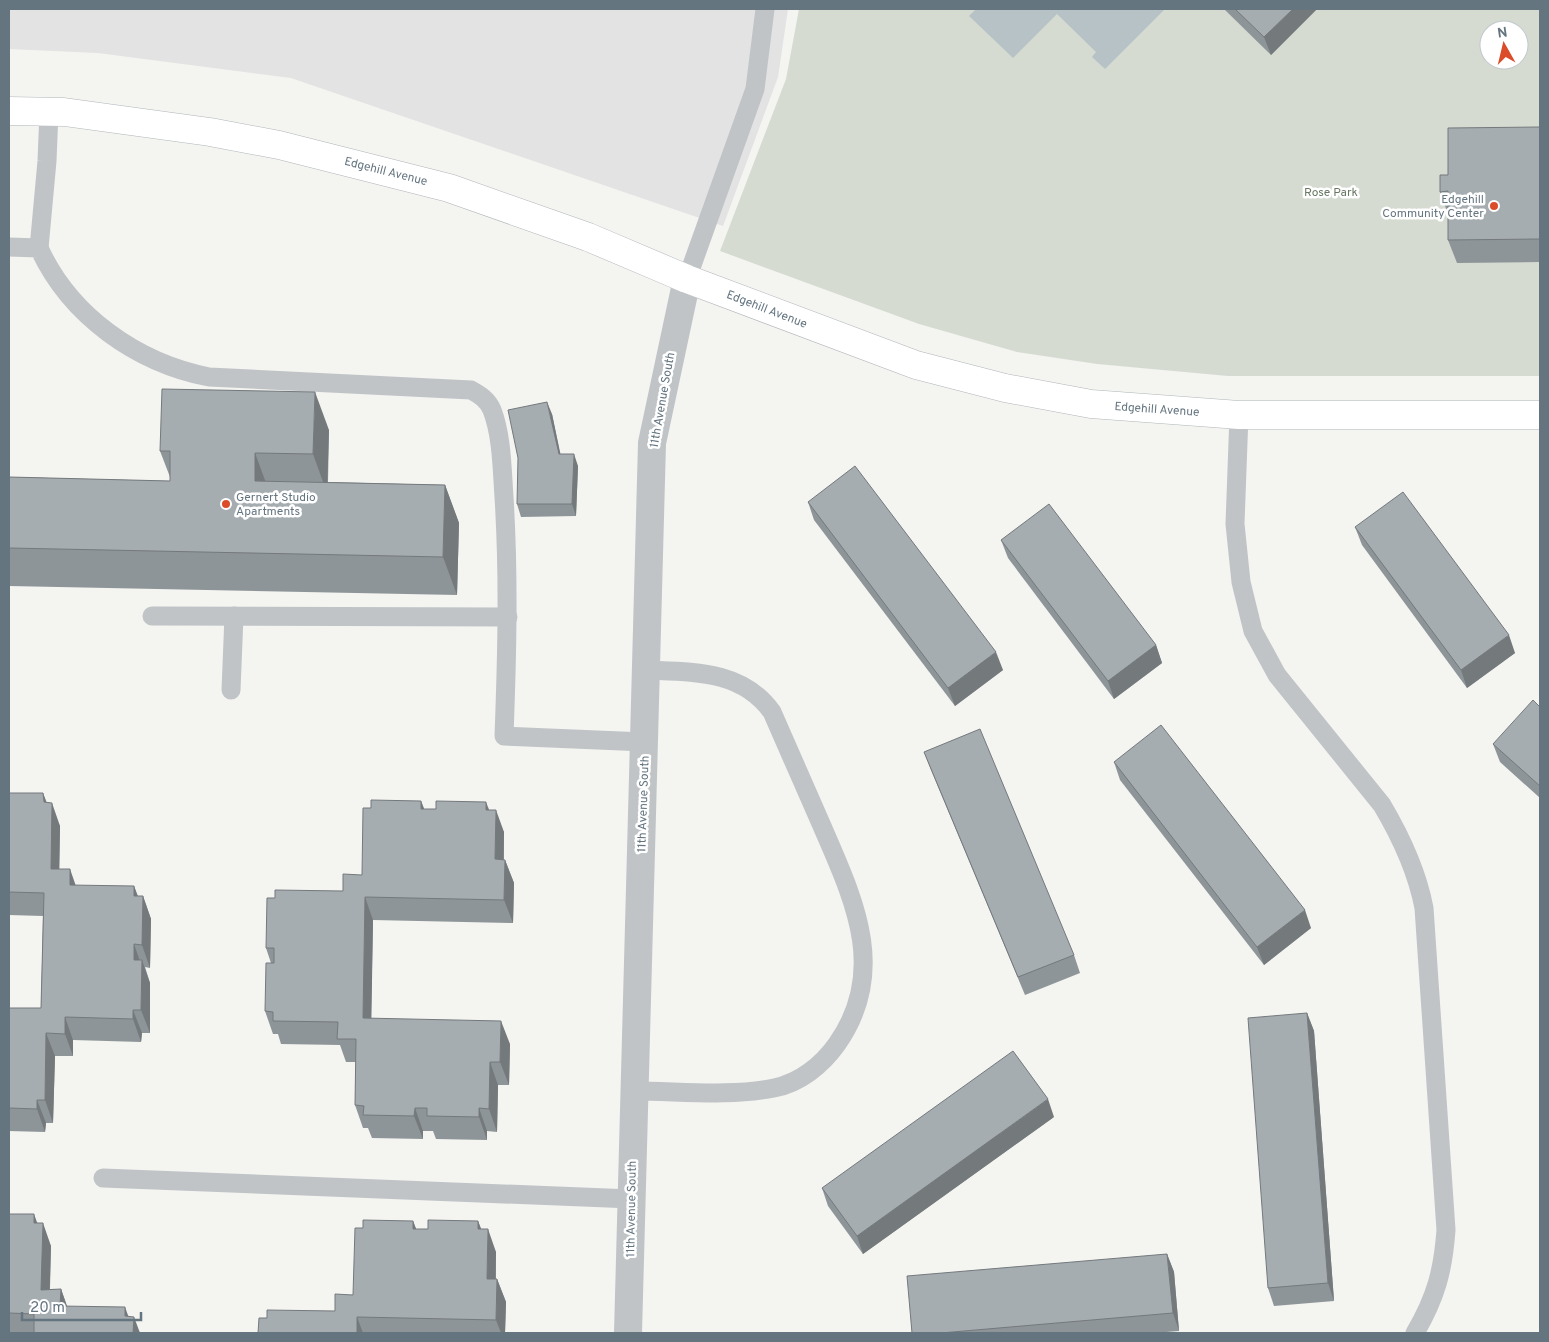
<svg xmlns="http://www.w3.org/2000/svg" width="1549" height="1342" viewBox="0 0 1549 1342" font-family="Overpass,sans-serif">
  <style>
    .built { fill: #e2e3e2 }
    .green { fill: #d6dbd2; fill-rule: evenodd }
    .water { fill: #b6c2c6 }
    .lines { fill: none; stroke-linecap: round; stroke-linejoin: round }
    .secondary-casing { stroke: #b0b6b9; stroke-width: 29 }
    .lane { stroke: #c0c4c7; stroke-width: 19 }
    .street { stroke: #c0c4c7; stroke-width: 28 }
    .secondary { stroke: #fff; stroke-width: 28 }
    .wall { fill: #8e9598 }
    .shaded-wall { fill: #74797c }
    .building { fill: #a5adb1; stroke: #74797c }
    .poi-dot { fill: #db4c2a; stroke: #fff; stroke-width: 2 }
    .labels { text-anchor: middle; stroke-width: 5; stroke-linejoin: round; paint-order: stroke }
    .street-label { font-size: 12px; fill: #657580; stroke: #fff }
    .park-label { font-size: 12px; fill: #687863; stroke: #fff }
    .poi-label { font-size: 12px; fill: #657580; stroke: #fff; text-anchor: end }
  </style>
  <rect width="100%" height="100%" fill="#f4f4f1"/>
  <path class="built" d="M9,9H788L778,77L723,226L291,78L98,53L9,49Z"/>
  <path class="green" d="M799,9H1540V376H1228L1097,364L1017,352L919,324L720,251L786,79ZM1489,30H1519V60H1489Z"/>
  <path class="water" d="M976,9H1165L1105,69L1092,57L1096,52L1057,14L1013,58L969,16Z"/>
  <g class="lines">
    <defs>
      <path id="secondary" d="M9,111L64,112L210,132L279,145L449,188L588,237L687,279L916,365L1005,388L1091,404L1239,415H1540"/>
    </defs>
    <use href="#secondary" class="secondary-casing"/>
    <g class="lane">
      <path d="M9,247L39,248C70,316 137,363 209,377L471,390C480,395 488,400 492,410C502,436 502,469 504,497C509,577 507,656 504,736L645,742"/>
      <path d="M39,248L47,161L49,112"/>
      <path d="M687,279L755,89L765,9"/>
      <path d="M1239,415L1235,524L1241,582L1253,631L1277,675L1382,805C1401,837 1417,871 1424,908L1446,1230C1443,1271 1436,1297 1415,1333"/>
      <path d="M152,616L508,617"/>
      <path d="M231,690L234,616"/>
      <path d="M634,1091C679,1091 729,1097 774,1088C800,1083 822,1065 837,1044C889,970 853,898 822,826C805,788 789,750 772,712C742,670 693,672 647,670"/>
      <path d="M103,1178L632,1199"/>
    </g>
    <path class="street" d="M628,1333L652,443L687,279"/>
    <use href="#secondary" class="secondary"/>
  </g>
  <g class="wall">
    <path d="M1224,9H1315L1316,10L1271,55Z"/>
    <path d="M1540,127V262L1457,263L1448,240V214L1440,192L1448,175Z"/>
    <path d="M552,414L560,454L578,466L576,516L521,517L517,504Z"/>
    <path d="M329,430L328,482L445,485L459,523L457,595L9,586V477L170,481V477L160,451Z"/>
    <path d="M808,502L1003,670L955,706L814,520Z"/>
    <path d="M1355,527L1515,653L1467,688L1362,545Z"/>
    <path d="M1001,540L1156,645L1162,663L1114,699L1008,558Z"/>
    <path d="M1540,707V798L1500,762L1493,744Z"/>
    <path d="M924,752L1074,955L1080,973L1025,995L931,770Z"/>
    <path d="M1114,762L1311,928L1264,965L1120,780Z"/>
    <path d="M9,793H43L47,803L60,826L59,869L76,886H134L138,896H143L151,919L150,968L145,967L150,983V1033H142L141,1042L73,1040V1056H55L53,1123H46L45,1132L9,1131V1008H41L43,916L9,915Z"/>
    <path d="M421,801L424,809L489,810L504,832V860H505L514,883L513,923L373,920L371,1018L510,1044L509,1085H498L497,1132L487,1131V1140L436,1139L433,1131H423V1139L372,1138L368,1128H363L355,1105L356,1062H346L340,1045L281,1044L278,1034H273L265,1011L271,963L266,948L275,898L343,891L362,875L371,808Z"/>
    <path d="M1307,1013L1314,1031L1334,1301L1274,1306L1268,1288Z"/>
    <path d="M1054,1117L863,1254L828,1206L822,1188Z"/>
    <path d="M9,1214L38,1223L51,1246L50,1289H61L67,1306L129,1316L140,1333H9Z"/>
    <path d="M413,1221L416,1229H428L478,1221L481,1229L496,1252V1279H497L506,1302L505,1333H258L267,1318L335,1311L353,1295L363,1228Z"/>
    <path d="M1167,1254L1174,1272L1179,1331L1154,1333H912Z"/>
  </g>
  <g class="shaded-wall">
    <path d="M1293,9H1315L1316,10L1271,55L1264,37Z"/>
    <path d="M315,392L329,430L327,493L313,454Z"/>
    <path d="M547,402L552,414L563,466L559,454Z"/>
    <path d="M255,453L269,491L255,481Z"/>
    <path d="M574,454L578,466L576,516L572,504Z"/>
    <path d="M445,485L459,523L457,595L443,557Z"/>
    <path d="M1509,635L1515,653L1467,688L1461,670Z"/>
    <path d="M1156,645L1162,663L1114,699L1108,681Z"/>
    <path d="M996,652L1003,670L955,706L948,688Z"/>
    <path d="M43,793L51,816L52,803L60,826L59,892L51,869L44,802Z"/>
    <path d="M421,801L430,824L421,809Z"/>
    <path d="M486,802L495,825L486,810Z"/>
    <path d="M496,810L504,832L503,882L495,859Z"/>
    <path d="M505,860L514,883L513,923L504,900Z"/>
    <path d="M70,869L78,892L70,885Z"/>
    <path d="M134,886L142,909L143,896L151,919L150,968L142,945L134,896Z"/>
    <path d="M365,897L373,920L371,1041L363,1018Z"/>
    <path d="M1305,910L1311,928L1264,965L1257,947Z"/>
    <path d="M134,944L142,967V960L150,983V1033L141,1010L134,960Z"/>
    <path d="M133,1010L142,1033L141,1042L133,1019Z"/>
    <path d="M1307,1013L1314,1031L1334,1301L1328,1283Z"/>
    <path d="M65,1017L73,1040V1056L65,1034Z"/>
    <path d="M501,1021L510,1044L509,1085L500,1062Z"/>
    <path d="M46,1033L55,1056L53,1123L45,1100Z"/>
    <path d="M490,1062L498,1085L497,1132L489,1109Z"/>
    <path d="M1048,1099L1054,1117L863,1254L857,1236Z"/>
    <path d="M37,1100L46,1123L45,1132L37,1109Z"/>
    <path d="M415,1108L423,1131V1139L414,1116Z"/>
    <path d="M479,1108L487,1131V1140L479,1117Z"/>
    <path d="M34,1214L42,1236L43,1223L51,1246L49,1312L41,1290L34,1223Z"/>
    <path d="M413,1221L422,1244L413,1229Z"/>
    <path d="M478,1221L487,1244L478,1229Z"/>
    <path d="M488,1229L496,1252L495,1302L487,1279Z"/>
    <path d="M1167,1254L1174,1272L1179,1331L1173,1313Z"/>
    <path d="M497,1279L506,1302L505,1333H501L496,1320Z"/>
    <path d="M61,1289L69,1312L60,1306Z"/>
    <path d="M125,1307L133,1329L134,1317L140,1333H131L125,1316Z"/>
    <path d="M357,1317L363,1333H357Z"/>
  </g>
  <g class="building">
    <path d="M1235,9H1293L1264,37Z"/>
    <path d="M1540,127V239L1448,240V191L1440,192V175H1448V128Z"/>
    <path d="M162,389L315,392L313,454L255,453V481L445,485L443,557L9,548V477L170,481V451H160Z"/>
    <path d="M547,402L559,454H574L572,504H517L518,458L508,410Z"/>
    <path d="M855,466L996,652L948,688L808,502Z"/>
    <path d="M1403,492L1509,635L1461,670L1355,527Z"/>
    <path d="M1049,504L1156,645L1108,681L1001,540Z"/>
    <path d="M1533,700L1540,707V786L1493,744Z"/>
    <path d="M1161,725L1305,910L1257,947L1114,762Z"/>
    <path d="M980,729L1074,955L1018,977L924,752Z"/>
    <path d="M9,793H43L44,802L52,803L51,869H70V885L134,886V896H143L142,945L134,944V960H142L141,1010H133V1019L65,1017V1034L46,1033L45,1100H37V1109L9,1108V1008H41L44,893L9,892Z"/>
    <path d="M371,800L421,801V809H436V801L486,802V810H496L495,859L505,860L504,900L365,897L363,1018L501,1021L500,1062H490L489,1109L479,1108V1117L427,1116V1108H415L414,1116L363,1115L364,1106L355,1105L356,1039H337L338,1022L273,1021V1012L265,1011L266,963H274V948H266L267,898H275V890L343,891V874L362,875L363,808H371Z"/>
    <path d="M1307,1013L1328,1283L1268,1288L1248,1018Z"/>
    <path d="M1013,1051L1048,1099L857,1236L822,1188Z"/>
    <path d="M9,1214H34V1223H43L41,1290L61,1289L60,1306L125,1307V1316L134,1317L133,1333H34V1314L9,1313Z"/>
    <path d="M363,1220L413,1221V1229H428V1220L478,1221V1229H488L487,1279H497L496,1320L357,1317V1333H258L259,1318H267V1310L335,1311V1294L353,1295L355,1228H363Z"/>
    <path d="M1167,1254L1173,1313L941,1333H912L907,1276Z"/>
  </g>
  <g class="poi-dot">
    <circle cx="1494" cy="206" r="5"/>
    <circle cx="226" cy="504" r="5"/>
  </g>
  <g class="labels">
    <g class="street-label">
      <text transform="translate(386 171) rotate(14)" y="4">Edgehill Avenue</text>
      <text transform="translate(767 309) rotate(21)" y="4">Edgehill Avenue</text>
      <text transform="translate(662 400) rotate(-80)" y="4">11th Avenue South</text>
      <text transform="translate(1157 409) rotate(4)" y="4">Edgehill Avenue</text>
      <text transform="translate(643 804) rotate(-88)" y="4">11th Avenue South</text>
      <text transform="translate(631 1209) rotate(-89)" y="4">11th Avenue South</text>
    </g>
    <g class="park-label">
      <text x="1331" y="196">Rose Park</text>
    </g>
    <g class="poi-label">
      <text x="1484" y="203">Edgehill<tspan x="1484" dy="14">Community Center</tspan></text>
      <text x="236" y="501" text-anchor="start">Gernert Studio<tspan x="236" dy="14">Apartments</tspan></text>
    </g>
  </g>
  <rect width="1549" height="1342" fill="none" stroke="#657580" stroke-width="20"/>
  <g transform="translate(1504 45) rotate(352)"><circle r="24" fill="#ffffff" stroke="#c1c8cc"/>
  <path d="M0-4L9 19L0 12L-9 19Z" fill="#db4c2a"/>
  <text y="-8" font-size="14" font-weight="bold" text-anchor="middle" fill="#657580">N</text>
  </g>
  <path d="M22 1312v8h119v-8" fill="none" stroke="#657580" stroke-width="2.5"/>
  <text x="30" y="1312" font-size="15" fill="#657580" stroke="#ffffff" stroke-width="4" paint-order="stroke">20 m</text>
</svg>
